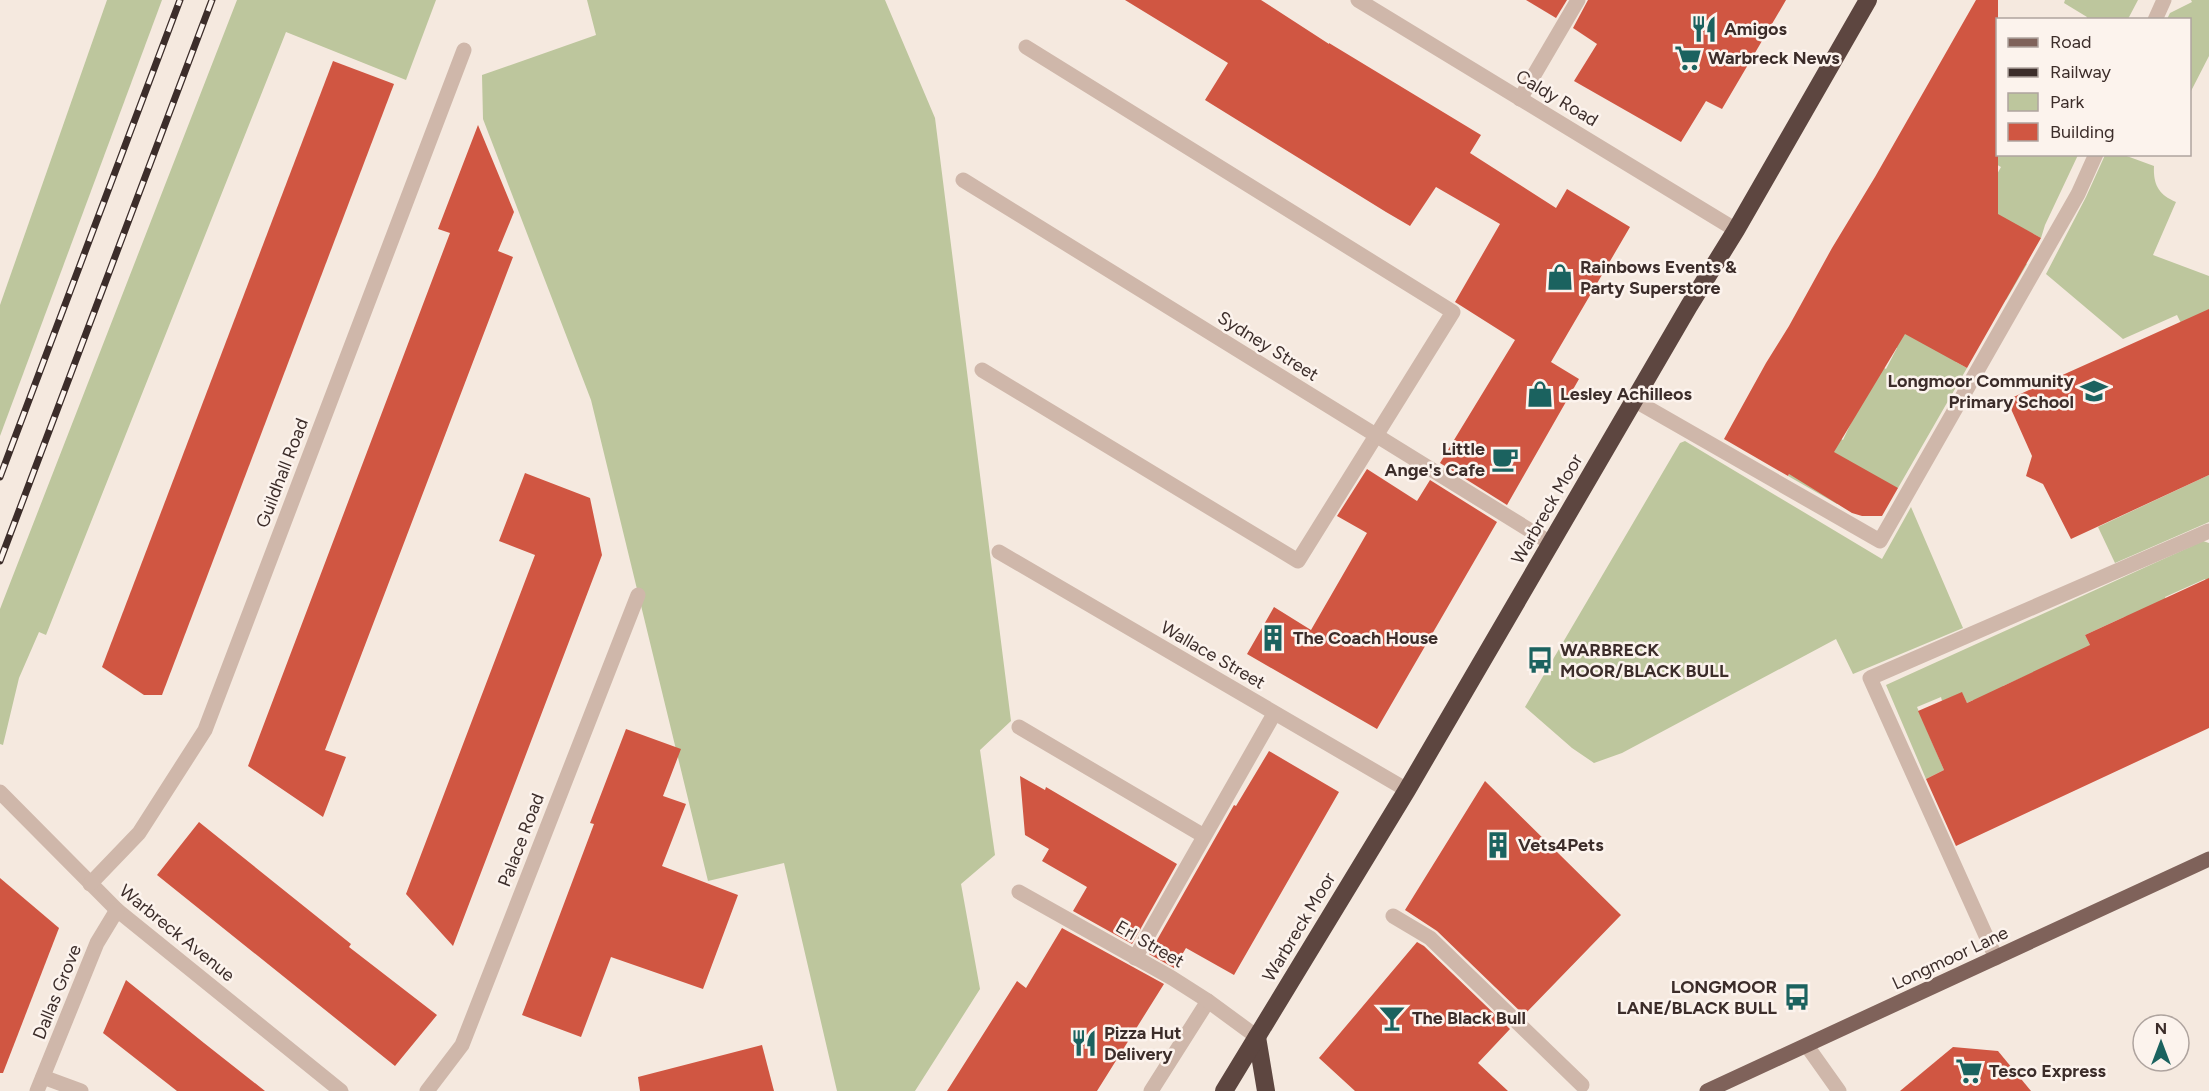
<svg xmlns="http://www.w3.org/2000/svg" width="2209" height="1091" viewBox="0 0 2209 1091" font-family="Figtree,sans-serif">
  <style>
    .green { fill: #bdc69d }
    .building { fill: #d05642 }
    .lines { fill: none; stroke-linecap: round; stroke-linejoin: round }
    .lane { stroke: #cfb7aa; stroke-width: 15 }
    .street { stroke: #cfb7aa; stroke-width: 15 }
    .primary { stroke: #7f625a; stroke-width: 15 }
    .highway { stroke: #5d4640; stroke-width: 18 }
    .rail-casing { stroke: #3c2d2a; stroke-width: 7 }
    .rail { stroke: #fcf3ed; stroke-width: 4.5; stroke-dasharray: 14; stroke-linecap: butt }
    .labels { text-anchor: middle; stroke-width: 5; stroke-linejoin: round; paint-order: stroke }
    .poi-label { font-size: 18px; font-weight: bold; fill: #3c2d2a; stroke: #fcf3ed; text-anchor: start }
    .street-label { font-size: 18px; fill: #3c2d2a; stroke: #fcf3ed }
  </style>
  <rect width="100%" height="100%" fill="#f5e9df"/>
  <g class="green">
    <path d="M107,0H162L0,436V305Z"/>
    <path d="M237,0H436L406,80L286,32L46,635L39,632L19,678L3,745L0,744V609Z"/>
    <path d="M587,0H885L935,118L1011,721L980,750L995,855L961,884L980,989L915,1091H837L784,863L708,881L591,400L483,119L482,75L596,35Z"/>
    <path d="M2065,0H2138L2128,19L2086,20L2087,17L2064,3Z"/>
    <path d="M2191,0H2209V56L2190,93V20L2167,19L2170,13L2192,2Z"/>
    <path d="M1976,153L2078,155L2045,225L2041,238L2022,228L2011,254L2027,264L2006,300L1989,291L1973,331L1956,362L1967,368L1898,488L1837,504L1788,476L1818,427L1843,440L1852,421L1859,354L1886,369L1897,348L1871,335L1991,185L2001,167Z"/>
    <path d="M2105,155H2124L2154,166C2153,185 2159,195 2176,202L2153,255L2209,276V314L2183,327L2177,315L2123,339L2046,274L2086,197Z"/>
    <path d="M1685,441L1882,559L1911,507L1963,628L1853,674L1836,639L1622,753L1594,763L1572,748L1525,707L1680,443Z"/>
    <path d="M2209,475V522L2115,563L2098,527Z"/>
    <path d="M2203,541L2209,543V587L2205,579L2165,597L2170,608L2124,617L2085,635L2091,647L2003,686L2025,734L1973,700L1967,703L1962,693L1942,701L1941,697L1917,707L1944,770L1926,779L1886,685Z"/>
  </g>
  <g class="building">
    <path d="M1125,0H1261L1329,44V43L1481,135L1470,153L1556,208L1567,189L1630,227L1551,362L1579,379L1507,505L1440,463L1515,340L1455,302L1500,224L1436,187L1410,226L1386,212L1205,100L1228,63Z"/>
    <path d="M1526,0H1567L1556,18Z"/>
    <path d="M1588,0H1786L1722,109L1706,101L1681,142L1574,81L1597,44L1573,28Z"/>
    <path d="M1976,0H1998V214L2041,238L1967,368L1905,334L1834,452L1898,488L1882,516H1862L1852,513L1789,474L1788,476L1724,439L1766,363L1789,326L1832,248L1875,177Z"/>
    <path d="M333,61L394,84L162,695H144L102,667Z"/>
    <path d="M478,125L514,212L498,251L513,257L325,750L346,757L323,817L248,766L450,233L438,229Z"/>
    <path d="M2209,309V475L2071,539L2043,484L2026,476L2032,456L2007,400Z"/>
    <path d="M1367,469L1417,501L1430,480L1497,522L1377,729L1247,654L1274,607L1311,630L1367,533L1337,516Z"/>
    <path d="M525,473L590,498L602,555L453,946L406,894L535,555L499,541Z"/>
    <path d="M2209,578V728L1956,846L1926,779L1944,770L1918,711L1962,692L1967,703L2090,645L2085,635Z"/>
    <path d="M626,729L681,749L663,796L686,804L662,866L738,895L703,989L611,957L581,1037L522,1015L594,824L590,823Z"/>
    <path d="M1269,751L1339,792L1234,975L1186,948L1174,968L1149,954L1234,805L1236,806Z"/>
    <path d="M1020,776L1045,790L1046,787L1177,864L1132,944L1073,911L1087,887L1042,861L1049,849L1025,835Z"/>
    <path d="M1485,781L1621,915L1524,1015L1437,931L1405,910Z"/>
    <path d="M199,822L351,944L349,947L437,1015L395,1066L157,875Z"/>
    <path d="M0,878L59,928L3,1073H0Z"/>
    <path d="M1062,928L1164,984L1097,1091H947L1017,981L1026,988Z"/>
    <path d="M1417,942L1424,946L1510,1029L1478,1063L1508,1091H1355L1319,1058Z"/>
    <path d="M126,980L204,1043L265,1091H177L103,1033Z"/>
    <path d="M762,1045L774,1091H640L638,1077Z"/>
    <path d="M1953,1047L1998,1051L2031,1091H1900Z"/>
  </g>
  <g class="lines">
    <g class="lane">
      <path d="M2155,20L2164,0"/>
      <path d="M1520,99L1578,0"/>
      <path d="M982,370L1298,561L1453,312L1026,47"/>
      <path d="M1634,400L1880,541L2078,194L2096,154"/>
      <path d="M1019,727L1204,836"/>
      <path d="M1393,916L1430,938L1582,1085"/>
      <path d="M1135,958L1274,714"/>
      <path d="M1996,958L1870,678L2209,531"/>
      <path d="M1807,1046L1839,1091"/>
      <path d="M43,1077L81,1091"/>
      <path d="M1151,1091L1208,1001"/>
    </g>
    <g class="street">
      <path d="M1358,0L1736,230"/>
      <path d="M963,180L1552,544"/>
      <path d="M999,552L1407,790"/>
      <path d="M0,792L117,910L341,1091"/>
      <path d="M90,884L139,833L205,730L464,50"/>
      <path d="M1019,892L1172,978L1208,1001L1257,1037"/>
      <path d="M37,1091L97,943L117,910"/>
      <path d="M427,1091L462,1045L638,595"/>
    </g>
    <path class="primary" d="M1707,1091L2209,859"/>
    <g class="highway">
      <path d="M1257,1037L1266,1091"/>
      <path d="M1224,1091L1407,790L1689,306L1736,230L1868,0"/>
    </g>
    <defs>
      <g id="rail">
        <path d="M0,477L180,0"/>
        <path d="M0,561L212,0"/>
      </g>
    </defs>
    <use href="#rail" class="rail-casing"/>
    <use href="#rail" class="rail"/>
  </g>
  <defs>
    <symbol id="restaurant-bare" viewBox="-9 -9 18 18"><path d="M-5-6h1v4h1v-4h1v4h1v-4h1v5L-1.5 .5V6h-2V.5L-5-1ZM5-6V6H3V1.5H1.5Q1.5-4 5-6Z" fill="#1b625f" stroke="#fcf3ed" stroke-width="2.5" paint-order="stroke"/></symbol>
    <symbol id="supermarket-bare" viewBox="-9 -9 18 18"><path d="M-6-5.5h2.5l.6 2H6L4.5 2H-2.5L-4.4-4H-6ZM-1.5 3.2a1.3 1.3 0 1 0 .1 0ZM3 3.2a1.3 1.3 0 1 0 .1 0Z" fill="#1b625f" stroke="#fcf3ed" stroke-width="2.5" paint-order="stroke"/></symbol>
    <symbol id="shop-bare" viewBox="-9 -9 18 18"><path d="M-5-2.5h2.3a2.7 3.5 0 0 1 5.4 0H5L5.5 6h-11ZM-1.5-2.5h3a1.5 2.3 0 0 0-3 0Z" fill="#1b625f" stroke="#fcf3ed" stroke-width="2.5" paint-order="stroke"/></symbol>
    <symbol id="school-bare" viewBox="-9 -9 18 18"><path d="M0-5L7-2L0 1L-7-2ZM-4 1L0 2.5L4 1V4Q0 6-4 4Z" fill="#1b625f" stroke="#fcf3ed" stroke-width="2.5" paint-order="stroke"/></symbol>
    <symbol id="cafe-bare" viewBox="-9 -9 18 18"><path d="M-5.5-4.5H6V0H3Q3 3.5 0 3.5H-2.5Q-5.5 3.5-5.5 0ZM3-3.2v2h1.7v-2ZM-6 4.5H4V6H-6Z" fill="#1b625f" stroke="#fcf3ed" stroke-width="2.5" paint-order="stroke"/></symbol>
    <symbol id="building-bare" viewBox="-9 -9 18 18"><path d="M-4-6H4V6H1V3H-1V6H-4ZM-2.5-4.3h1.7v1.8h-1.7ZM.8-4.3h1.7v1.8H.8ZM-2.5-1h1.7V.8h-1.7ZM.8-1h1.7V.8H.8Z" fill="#1b625f" stroke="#fcf3ed" stroke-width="2.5" paint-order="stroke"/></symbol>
    <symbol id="bus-bare" viewBox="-9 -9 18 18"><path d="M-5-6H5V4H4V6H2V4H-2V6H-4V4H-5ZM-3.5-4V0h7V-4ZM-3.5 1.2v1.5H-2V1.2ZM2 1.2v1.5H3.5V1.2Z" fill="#1b625f" stroke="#fcf3ed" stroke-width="2.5" paint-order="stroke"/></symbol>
    <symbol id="bar-bare" viewBox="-9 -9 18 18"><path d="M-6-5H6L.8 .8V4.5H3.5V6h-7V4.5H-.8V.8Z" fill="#1b625f" stroke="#fcf3ed" stroke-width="2.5" paint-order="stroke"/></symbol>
  </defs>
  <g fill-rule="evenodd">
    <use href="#restaurant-bare" x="1685" y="10" width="38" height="38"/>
    <use href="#supermarket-bare" x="1669" y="39" width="38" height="38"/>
    <use href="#shop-bare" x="1541" y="258" width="38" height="38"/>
    <use href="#school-bare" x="2075" y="372" width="38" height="38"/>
    <use href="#shop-bare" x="1521" y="375" width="38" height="38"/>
    <use href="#cafe-bare" x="1486" y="440" width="38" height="38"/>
    <use href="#building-bare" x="1254" y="619" width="38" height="38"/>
    <use href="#bus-bare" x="1521" y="641" width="38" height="38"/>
    <use href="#building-bare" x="1479" y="826" width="38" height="38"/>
    <use href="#bus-bare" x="1778" y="978" width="38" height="38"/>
    <use href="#bar-bare" x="1373" y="999" width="38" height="38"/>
    <use href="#restaurant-bare" x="1065" y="1024" width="38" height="38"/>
    <use href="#supermarket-bare" x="1950" y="1052" width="38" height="38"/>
  </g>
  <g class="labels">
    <g class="poi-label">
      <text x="1724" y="35">Amigos</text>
      <text x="1708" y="64">Warbreck News</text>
      <text x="1580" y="273">Rainbows Events &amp;<tspan x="1580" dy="21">Party Superstore</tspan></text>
      <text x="2074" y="387" text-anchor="end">Longmoor Community<tspan x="2074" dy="21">Primary School</tspan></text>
      <text x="1560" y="400">Lesley Achilleos</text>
      <text x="1485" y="455" text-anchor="end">Little<tspan x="1485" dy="21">Ange's Cafe</tspan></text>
      <text x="1293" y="644">The Coach House</text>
      <text x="1560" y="656">WARBRECK<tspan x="1560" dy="21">MOOR/BLACK BULL</tspan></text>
      <text x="1518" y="851">Vets4Pets</text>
      <text x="1777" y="993" text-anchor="end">LONGMOOR<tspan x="1777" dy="21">LANE/BLACK BULL</tspan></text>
      <text x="1412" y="1024">The Black Bull</text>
      <text x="1104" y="1039">Pizza Hut<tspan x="1104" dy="21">Delivery</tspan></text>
      <text x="1989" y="1077">Tesco Express</text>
    </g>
    <g class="street-label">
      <text transform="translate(1557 98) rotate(31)" y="6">Caldy Road</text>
      <text transform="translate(1268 346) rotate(32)" y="6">Sydney Street</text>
      <text transform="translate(282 473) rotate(-69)" y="6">Guildhall Road</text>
      <text transform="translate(1547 509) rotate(-60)" y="6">Warbreck Moor</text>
      <text transform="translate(1213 655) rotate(30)" y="6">Wallace Street</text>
      <text transform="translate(521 840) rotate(-69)" y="6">Palace Road</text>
      <text transform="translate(1299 927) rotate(-59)" y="6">Warbreck Moor</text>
      <text transform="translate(177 933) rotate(39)" y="6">Warbreck Avenue</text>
      <text transform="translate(1150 944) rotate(30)" y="6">Erl Street</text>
      <text transform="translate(1950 958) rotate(-25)" y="6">Longmoor Lane</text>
      <text transform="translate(57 992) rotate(-68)" y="6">Dallas Grove</text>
    </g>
  </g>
  <rect x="1996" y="18" width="195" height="138" fill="#fcf3ed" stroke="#afa49f" stroke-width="1.5"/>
  <rect x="2008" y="38" width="30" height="9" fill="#7f625a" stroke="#afa49f" stroke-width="1.5"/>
  <text x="2050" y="48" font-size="18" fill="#3c2d2a">Road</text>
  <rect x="2008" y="68" width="30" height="9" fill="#3c2d2a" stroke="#afa49f" stroke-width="1.5"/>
  <text x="2050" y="78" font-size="18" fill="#3c2d2a">Railway</text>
  <rect x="2008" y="93" width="30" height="18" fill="#bdc69d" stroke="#afa49f" stroke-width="1.5"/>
  <text x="2050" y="108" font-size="18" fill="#3c2d2a">Park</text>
  <rect x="2008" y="123" width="30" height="18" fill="#d05642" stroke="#afa49f" stroke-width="1.5"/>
  <text x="2050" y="138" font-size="18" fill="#3c2d2a">Building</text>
  <g transform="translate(2161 1043)"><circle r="28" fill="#fcf3ed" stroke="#afa49f" stroke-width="1.5"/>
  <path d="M0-4.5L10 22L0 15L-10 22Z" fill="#1b625f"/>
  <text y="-9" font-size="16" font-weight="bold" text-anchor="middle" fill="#3c2d2a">N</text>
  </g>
</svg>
